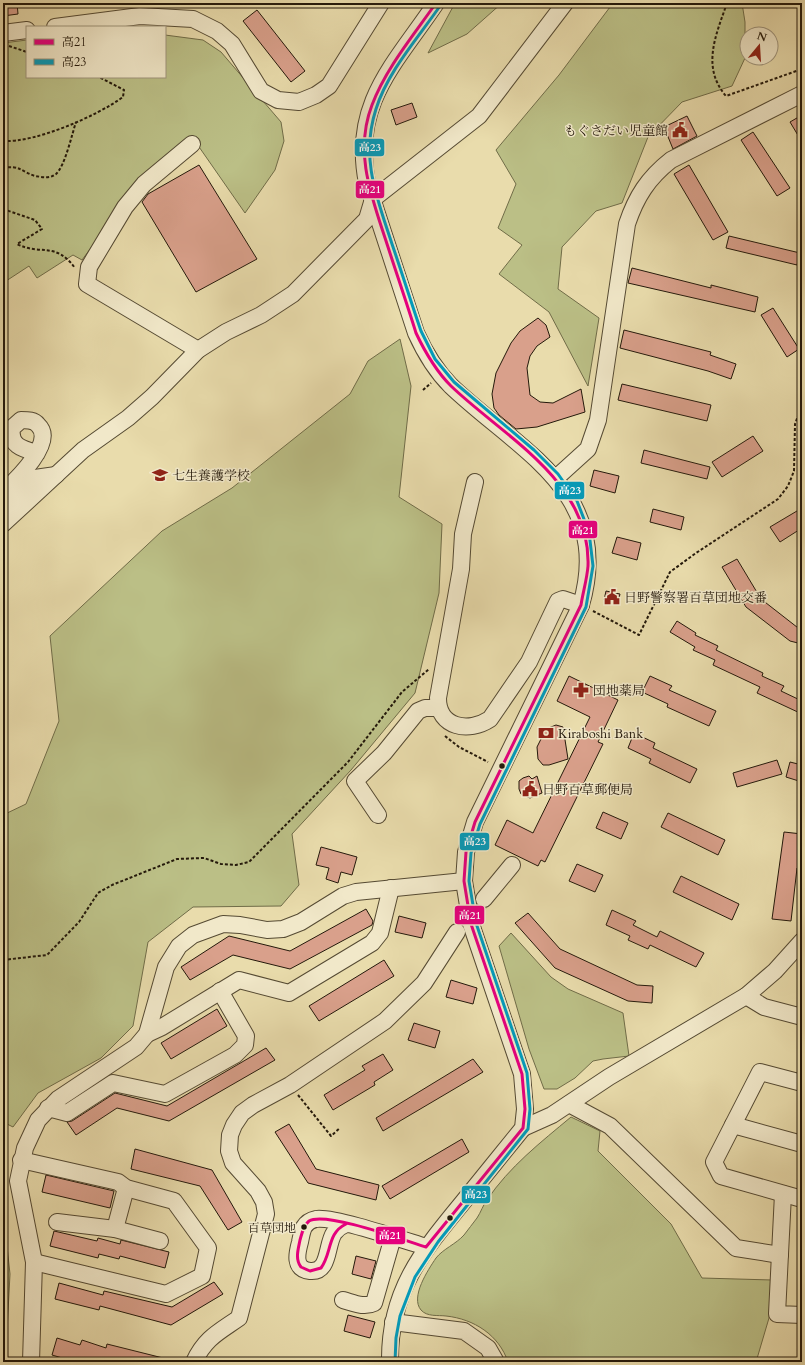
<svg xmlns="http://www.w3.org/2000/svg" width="805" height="1365" viewBox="0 0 805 1365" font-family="Cardo,'Noto Serif JP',serif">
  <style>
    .green { fill: #bbbf86; stroke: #706c48 }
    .building { fill: #d9a08b; stroke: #24190b }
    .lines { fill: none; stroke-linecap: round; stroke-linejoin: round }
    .minor-tunnel { stroke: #c2b58c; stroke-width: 16; stroke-dasharray: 16 8; stroke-linecap: butt }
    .minor-casing { stroke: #554a33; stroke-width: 18 }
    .path { stroke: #24190b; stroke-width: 2; stroke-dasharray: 3 2; stroke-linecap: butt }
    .minor { stroke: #f1e8c9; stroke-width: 16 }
    .bus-1-casing { stroke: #f1e8c9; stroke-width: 6 }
    .bus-2-casing { stroke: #f1e8c9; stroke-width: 6 }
    .bus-1 { stroke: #e5007d; stroke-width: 3 }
    .bus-2 { stroke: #049bba; stroke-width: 3 }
    .bus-dot { fill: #24190b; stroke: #f1e8c9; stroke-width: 1.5 }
    .labels { text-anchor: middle; stroke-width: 3; stroke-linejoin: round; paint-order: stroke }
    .bus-label { font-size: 12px; fill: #24190b; stroke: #f1e8c9; text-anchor: end }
    .poi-label { font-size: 13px; fill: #24190b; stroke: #f1e8c9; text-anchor: start }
    .line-badge { stroke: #f1e8c9; stroke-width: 1.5 }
    .badge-label { font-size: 11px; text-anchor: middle; font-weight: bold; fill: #fff }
  </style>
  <rect width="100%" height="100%" fill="#e9dcac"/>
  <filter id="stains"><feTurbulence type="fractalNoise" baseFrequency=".005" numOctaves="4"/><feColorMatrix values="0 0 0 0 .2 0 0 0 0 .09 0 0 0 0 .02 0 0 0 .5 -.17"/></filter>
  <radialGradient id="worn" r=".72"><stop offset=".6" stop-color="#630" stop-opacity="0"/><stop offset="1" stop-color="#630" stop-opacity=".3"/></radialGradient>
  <g class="green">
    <path d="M455,3H502L467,34L428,53Z"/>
    <path d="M613,3H742L745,22V58L732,86L682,102L648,137L622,203L596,211L562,247L558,289L599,318L588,386L549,312L499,274L522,245L498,228L516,184L496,150L559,75Z"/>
    <path d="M165,35L203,40L221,52L281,122L284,141L275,170L245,213L197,144L128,198L82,260L73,255L37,278L29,266L3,283V43L27,40V77H165Z"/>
    <path d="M400,339L411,386L399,497L442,524L439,593L415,693L351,770L292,834L299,885L281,906L193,907L148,942L133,1026L101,1058L38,1093L13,1127L3,1122V815L26,804L59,721L50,636L162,531L232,488L350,394L368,361Z"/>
    <path d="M511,933L551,977L568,989L623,1013L629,1056L603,1059L593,1061L575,1078L557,1089H544L529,1049L499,946Z"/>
    <path d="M571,1117L600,1131L598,1151L671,1224L702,1278L772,1280L769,1318L756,1362H508C499,1335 474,1319 446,1316C438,1315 427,1317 421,1310C410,1297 428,1270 436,1258C443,1249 456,1244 464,1235C468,1229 473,1224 477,1218C481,1212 483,1205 487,1200C509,1167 541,1142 571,1117Z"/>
    <path d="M3,1226L5,1228L10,1274L7,1331L3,1333Z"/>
  </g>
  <g class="building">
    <path d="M3,3H17L18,14L3,16Z"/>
    <path d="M257,10L305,71L291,82L243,21Z"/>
    <path d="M412,103L417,117L396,125L391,110Z"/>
    <path d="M802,115V142L790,122Z"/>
    <path d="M687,116L697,136L673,149L664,127Z"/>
    <path d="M753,132L790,188L777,196L741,140Z"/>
    <path d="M199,165L257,259L196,292L142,202L148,194Z"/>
    <path d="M689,165L728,232L713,240L674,174Z"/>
    <path d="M729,236L800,253L797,265L726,248Z"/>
    <path d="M632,268L711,288V285L758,297L755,312L628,283Z"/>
    <path d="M773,308L799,349L787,357L761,315Z"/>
    <path d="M538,318L546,325L550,337L537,346L530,356L527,368L530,395L540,402L553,403L581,389L585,412L537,427L516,429L499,415L494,408L492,394L496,373L511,343L520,331Z"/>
    <path d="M624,330L711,352L710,355L736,364L731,379L708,371L620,348Z"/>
    <path d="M622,384L711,405L707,421L618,400Z"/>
    <path d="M753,436L763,451L722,477L712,462Z"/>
    <path d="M644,450L710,467L707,479L641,463Z"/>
    <path d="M594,470L619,476L615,493L590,486Z"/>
    <path d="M802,508V528L780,542L770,527Z"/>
    <path d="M653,509L684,517L681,530L650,522Z"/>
    <path d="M617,537L641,543L637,560L612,553Z"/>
    <path d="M737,559L761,599L802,631V644L790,641L746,607L722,567Z"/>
    <path d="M606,591L620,594L618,602L604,600Z"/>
    <path d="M677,621L696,633L695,635L718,646L716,650L763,673L762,676L784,686L781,691L802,701V714L757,693L760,687L713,665L715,660L693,650L695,647L670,632Z"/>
    <path d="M569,676L618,700L598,742L603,744L545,862L541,860L538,866L495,845L507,820L533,833L590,717L557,701Z"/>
    <path d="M650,676L672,686L669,690L716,711L709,726L667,707L668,704L642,692Z"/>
    <path d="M556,725L563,727L568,759L549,765H543L538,759L537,747L546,729Z"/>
    <path d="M634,733L655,743L653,748L697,769L690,783L649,763L651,759L628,748Z"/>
    <path d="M777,760L782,774L737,787L733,773Z"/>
    <path d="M790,762L802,765V782L786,777Z"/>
    <path d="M529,776L532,779L537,776L542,793L530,798L521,794L519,789V781L523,778Z"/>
    <path d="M603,812L628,823L621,839L596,828Z"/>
    <path d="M668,813L725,840L718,855L661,827Z"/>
    <path d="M784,832L802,834V869L797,868L791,921L772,919Z"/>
    <path d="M321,847L357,857L352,875L341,872L338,883L326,879L329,868L316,865Z"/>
    <path d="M577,864L603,875L595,892L569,881Z"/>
    <path d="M681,876L739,904L732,920L673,892Z"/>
    <path d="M366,909L373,921L372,925L290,969L233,955L190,980L181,967L229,936L290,951Z"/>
    <path d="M612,910L636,921L633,925L657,937L660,931L704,953L696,967L650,945L648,949L628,940L630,936L606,925Z"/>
    <path d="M528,913L560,949L637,985L653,986L652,1003L628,1001L555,968L515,923Z"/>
    <path d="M399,916L426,923L422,938L395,932Z"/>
    <path d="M384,960L394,976L319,1021L309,1006Z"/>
    <path d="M451,980L477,988L473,1004L446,997Z"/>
    <path d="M217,1009L227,1026L171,1059L161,1043Z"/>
    <path d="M414,1023L440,1031L435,1048L408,1040Z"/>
    <path d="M266,1048L275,1060L169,1121L117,1108L76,1135L67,1122L72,1121L115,1093L167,1106Z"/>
    <path d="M383,1054L393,1070L374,1082L375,1085L333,1110L324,1095L365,1070L362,1066Z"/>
    <path d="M473,1059L483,1072L383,1131L376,1118Z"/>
    <path d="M289,1124L316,1169L379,1185L376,1200L308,1183L275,1132Z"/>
    <path d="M462,1139L469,1152L390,1199L382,1186Z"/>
    <path d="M135,1149L212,1170L242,1222L228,1230L200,1186L131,1169Z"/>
    <path d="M46,1175L114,1191L110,1208L42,1192Z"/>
    <path d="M54,1231L97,1241L98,1238L120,1244L121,1240L169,1252L165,1268L120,1256L119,1259L99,1254L98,1258L50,1246Z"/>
    <path d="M356,1256L376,1261L371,1279L352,1274Z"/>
    <path d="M214,1282L223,1294L171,1325L100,1306L99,1310L55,1299L59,1283L103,1295L104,1291L172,1307Z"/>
    <path d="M348,1315L375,1322L370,1338L344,1331Z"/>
    <path d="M57,1338L80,1345L82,1340L106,1348L107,1344L167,1359L166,1362H110L102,1360V1362H93L77,1358L76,1362L52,1355Z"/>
  </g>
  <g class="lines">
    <path class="minor-tunnel" d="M457,932L484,899"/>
    <defs>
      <g id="minor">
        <path d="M55,27L140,16L193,19L217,31L232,44L261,91L278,100L299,102L316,95L329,86L381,3"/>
        <path d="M3,33L27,30"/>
        <path d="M192,144L144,184L125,207L89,267L87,284L198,350"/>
        <path d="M556,478L588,449L598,420L627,224C636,197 648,178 671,160L802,94"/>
        <path d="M475,482L463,534L461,569L438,698C438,728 469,733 490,719L529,662L558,601L563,599L581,605"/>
        <path d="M3,492C16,480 56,442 38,425C34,420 28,420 21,420L12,428C9,446 23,449 37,453"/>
        <path d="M3,505L35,478L56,475"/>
        <path d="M3,524L83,450L128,418L152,397L198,350L226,332L261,315L293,294L367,219L373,199L479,116L565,3"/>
        <path d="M378,815L355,781L384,753L418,711L425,708H438"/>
        <path d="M484,899L512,865"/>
        <path d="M746,996L764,1007L802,1017"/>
        <path d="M147,1034L162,1027L239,980L289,993L372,943L380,933L391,888"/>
        <path d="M802,1083L760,1072L714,1162L721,1176L802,1199"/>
        <path d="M569,1104L610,1126L736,1248L780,1255"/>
        <path d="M48,1108L67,1113L113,1083L165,1094L235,1055L245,1045L246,1036L220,991"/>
        <path d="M733,1125L802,1144"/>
        <path d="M523,1128L552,1115L609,1077L746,996L775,971L802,941"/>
        <path d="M21,1160L118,1182L126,1188L174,1201L208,1248L202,1276L166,1294L34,1262"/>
        <path d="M783,1194L777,1314L802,1315"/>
        <path d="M57,1222L115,1229L160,1241"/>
        <path d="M346,1224C341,1226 337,1229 334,1233C326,1245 330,1273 310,1271C293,1269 297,1253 300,1242C301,1237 302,1231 304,1227C307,1222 311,1220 316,1219C333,1216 406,1241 426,1247"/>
        <path d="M115,1229L126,1188"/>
        <path d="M343,1300C354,1303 364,1308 374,1303L393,1237"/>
        <path d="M393,1322L464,1331L488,1348L496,1362"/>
        <path d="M31,1362L34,1262L18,1181L25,1148L38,1120L58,1099L136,1047L147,1034L166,967L179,946L193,935L223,924L240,925L267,930L283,929L301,922L343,896L356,892L464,881"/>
        <path d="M194,1362C205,1338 219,1332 239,1318L266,1214L264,1202L258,1191L233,1163L229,1151L230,1135L234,1125L242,1113L253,1105L290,1085L385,1021L424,983L457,932"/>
        <path d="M390,1362C389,1292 421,1253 463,1202C483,1177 503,1153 523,1128L525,1109L522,1074L471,924L464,881L466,852L475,822L581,605C614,492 519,451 451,386C436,371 425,353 416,333L367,183C351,103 396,63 436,3"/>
      </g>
    </defs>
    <use href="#minor" class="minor-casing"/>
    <g class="path">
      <path d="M727,3C716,35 701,67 726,96L802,69"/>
      <path d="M9,46L27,52"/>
      <path d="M3,141C35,143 97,116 123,97L124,90L99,77"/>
      <path d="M3,168C20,165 20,171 35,176C42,177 50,179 56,174C65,166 72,134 76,122"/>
      <path d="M3,209L35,220L42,229L17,244C41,256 55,241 75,268"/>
      <path d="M423,390L431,383"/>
      <path d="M593,611L639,635L670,572L696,553L778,499L788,486L794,471L795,424L802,405"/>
      <path d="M445,736L459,747L488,762"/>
      <path d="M3,960L47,955L79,922L98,893L112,885L177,859L204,858L221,864L236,865L249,862L348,762L402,692L429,669"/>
      <path d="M298,1095L331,1136L340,1128"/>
    </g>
    <use href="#minor" class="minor"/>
    <defs>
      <path id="bus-1" d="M346,1224C327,1233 332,1253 321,1268L310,1271L301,1267C295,1259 298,1250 300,1240C302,1233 303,1226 309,1221C326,1211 406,1241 426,1247L523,1128L525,1109L522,1074L471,924L464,881L466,852L475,822L581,605C583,592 587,579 588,566C591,481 504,437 451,386C436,371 425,352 416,333C407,304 397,275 388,247C373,200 353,154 372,105C386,68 413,36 436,3"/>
      <path id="bus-2" d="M395,1362L396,1338L400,1316L415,1277L438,1242L528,1129L530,1109L527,1073L476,923L469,881L471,853L480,824L586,607L593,566L589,532L577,501L558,474L534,450L454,382L435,359L421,331C411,302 402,273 392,244C377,198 360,158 376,109C388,71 418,38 440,6"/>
    </defs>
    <use href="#bus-1" class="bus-1-casing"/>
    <use href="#bus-2" class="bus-2-casing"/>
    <use href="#bus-1" class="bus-1"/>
    <use href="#bus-2" class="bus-2"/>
  </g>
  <defs>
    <symbol id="civic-bare" viewBox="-9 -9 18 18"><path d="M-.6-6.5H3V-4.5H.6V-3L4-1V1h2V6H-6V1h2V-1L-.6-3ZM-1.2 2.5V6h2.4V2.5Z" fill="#8f2418" stroke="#f1e8c9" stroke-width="2.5" paint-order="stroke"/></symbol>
    <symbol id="school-bare" viewBox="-9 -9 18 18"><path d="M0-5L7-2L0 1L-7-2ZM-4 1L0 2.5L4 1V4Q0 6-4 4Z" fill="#8f2418" stroke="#f1e8c9" stroke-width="2.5" paint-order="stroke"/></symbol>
    <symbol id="pharmacy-bare" viewBox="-9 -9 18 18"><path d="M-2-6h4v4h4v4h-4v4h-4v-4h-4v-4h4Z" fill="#8f2418" stroke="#f1e8c9" stroke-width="2.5" paint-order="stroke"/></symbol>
    <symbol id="bank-bare" viewBox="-9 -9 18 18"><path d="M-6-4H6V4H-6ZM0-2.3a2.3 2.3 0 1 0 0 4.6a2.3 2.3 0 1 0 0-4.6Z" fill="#8f2418" stroke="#f1e8c9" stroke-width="2.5" paint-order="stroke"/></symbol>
  </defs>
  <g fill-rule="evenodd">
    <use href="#civic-bare" x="669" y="119" width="22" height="22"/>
    <use href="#school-bare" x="149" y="464" width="22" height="22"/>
    <use href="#civic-bare" x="601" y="586" width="22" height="22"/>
    <use href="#pharmacy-bare" x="570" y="679" width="22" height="22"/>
    <use href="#bank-bare" x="535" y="722" width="22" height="22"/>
    <use href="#civic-bare" x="519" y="778" width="22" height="22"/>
  </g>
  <g class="bus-dot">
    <circle cx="502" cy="766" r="3.5"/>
    <circle cx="450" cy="1218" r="3.5"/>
    <circle cx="304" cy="1227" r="3.5"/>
  </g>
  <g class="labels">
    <g class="bus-label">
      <text x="296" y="1232">百草団地</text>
    </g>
    <g class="poi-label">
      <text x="668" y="135" text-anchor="end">もぐさだい児童館</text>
      <text x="172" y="480">七生養護学校</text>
      <text x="624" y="602">日野警察署百草団地交番</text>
      <text x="593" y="695">団地薬局</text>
      <text x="558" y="738">Kiraboshi Bank</text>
      <text x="542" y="794">日野百草郵便局</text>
    </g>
  </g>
  <g class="line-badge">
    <rect x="354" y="138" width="31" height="19" rx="4" fill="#049bba"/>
    <rect x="355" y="180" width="30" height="19" rx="4" fill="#e5007d"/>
    <rect x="554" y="481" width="31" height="19" rx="4" fill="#049bba"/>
    <rect x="568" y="520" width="30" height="19" rx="4" fill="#e5007d"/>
    <rect x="459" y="832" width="31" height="19" rx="4" fill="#049bba"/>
    <rect x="454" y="905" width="31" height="20" rx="4" fill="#e5007d"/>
    <rect x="461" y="1185" width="30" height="19" rx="4" fill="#049bba"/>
    <rect x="375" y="1226" width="31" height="19" rx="4" fill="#e5007d"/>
  </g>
  <g class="badge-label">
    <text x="370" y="151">高23</text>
    <text x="370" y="193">高21</text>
    <text x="570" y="494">高23</text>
    <text x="583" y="534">高21</text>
    <text x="475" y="845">高23</text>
    <text x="470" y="919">高21</text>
    <text x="476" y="1198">高23</text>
    <text x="390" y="1239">高21</text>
  </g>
  <rect width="805" height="1365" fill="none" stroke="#e9dcac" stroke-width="16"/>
  <rect x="4" y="4" width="797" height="1357" fill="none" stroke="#24190b" stroke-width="2"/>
  <rect x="8" y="8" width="789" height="1349" fill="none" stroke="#24190b"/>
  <rect x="26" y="26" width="140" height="52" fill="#f1e8c9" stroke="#9f957d"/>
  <rect x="34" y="39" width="20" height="6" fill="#e5007d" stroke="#9f957d"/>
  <text x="62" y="46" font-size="12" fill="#24190b">高21</text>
  <rect x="34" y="59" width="20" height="6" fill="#049bba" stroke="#9f957d"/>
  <text x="62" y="66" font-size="12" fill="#24190b">高23</text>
  <g transform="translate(759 46) rotate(18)"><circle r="19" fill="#f1e8c9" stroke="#9f957d"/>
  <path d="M0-3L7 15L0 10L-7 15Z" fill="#8f2418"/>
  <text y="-6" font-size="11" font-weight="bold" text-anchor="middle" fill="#24190b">N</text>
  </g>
  <rect width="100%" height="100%" filter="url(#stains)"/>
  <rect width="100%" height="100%" fill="url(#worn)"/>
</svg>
